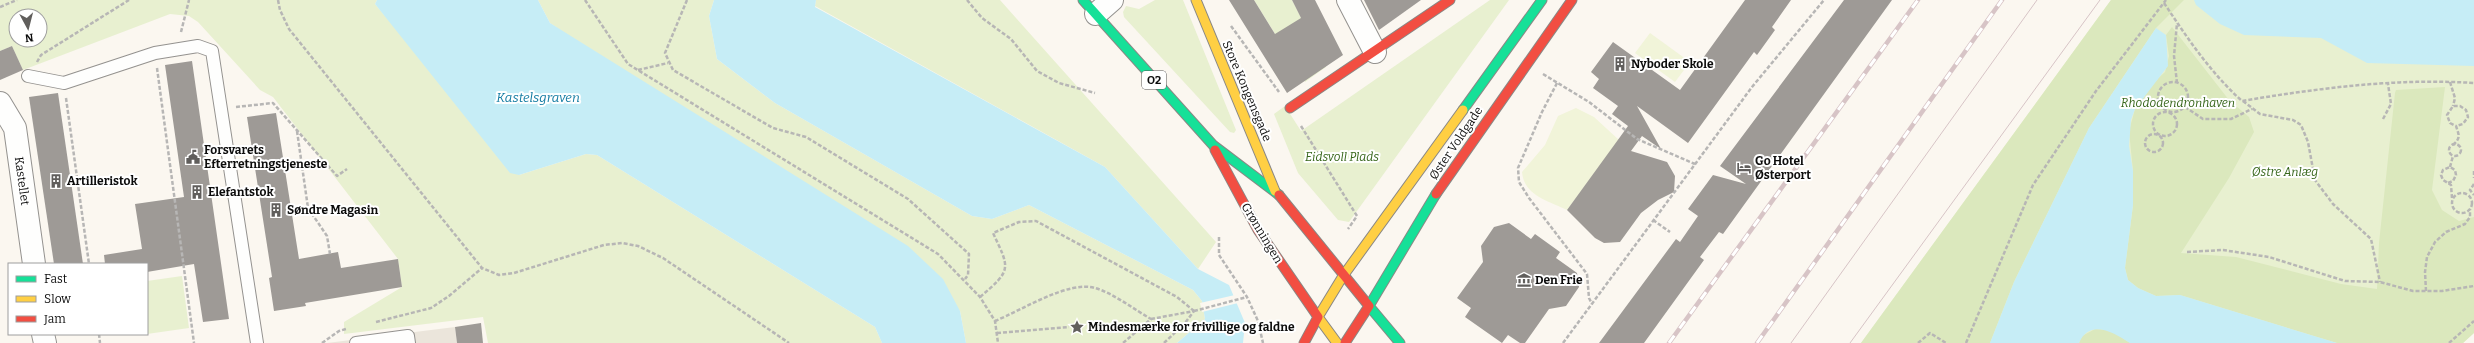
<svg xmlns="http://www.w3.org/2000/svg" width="2474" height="343" viewBox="0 0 2474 343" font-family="Bitter,serif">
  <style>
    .green { fill: #e8f0d0; fill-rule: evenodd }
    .forest { fill: #dbe8bd }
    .pitch { fill: #f1f4d9 }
    .plaza { fill: #ebe5db }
    .water { fill: #c6edf6 }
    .pier { fill: #fbf7f0 }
    .building { fill: #9e9a96 }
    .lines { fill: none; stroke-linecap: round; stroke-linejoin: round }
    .lane-casing { stroke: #94928f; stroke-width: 14 }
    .street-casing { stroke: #94928f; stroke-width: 24 }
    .fast-casing { stroke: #8a8885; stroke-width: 11 }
    .slow-casing { stroke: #8a8885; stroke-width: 11 }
    .jam-casing { stroke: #8a8885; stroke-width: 11 }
    .path { stroke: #b7b6b5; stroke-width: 2.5; stroke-dasharray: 4 2; stroke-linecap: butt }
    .lane { stroke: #fefefd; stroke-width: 12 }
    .street { stroke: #fefefd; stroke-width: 22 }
    .fast { stroke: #16e098; stroke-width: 9 }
    .slow { stroke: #ffcf43; stroke-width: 9 }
    .jam { stroke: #f24e42; stroke-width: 9 }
    .tram { stroke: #d7c4c6; stroke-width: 1 }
    .rail-casing { stroke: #d7c4c6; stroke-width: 4.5 }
    .rail { stroke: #fff; stroke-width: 3; stroke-dasharray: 9; stroke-linecap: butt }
    .path-bridge { stroke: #b7b6b5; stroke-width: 2.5; stroke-dasharray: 4 2; stroke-linecap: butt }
    .labels { text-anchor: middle; stroke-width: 4; stroke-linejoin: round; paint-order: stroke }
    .shield { fill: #fff; stroke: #555; stroke-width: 1 }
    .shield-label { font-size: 11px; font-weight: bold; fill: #0c0c0c }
    .poi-label { font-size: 12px; font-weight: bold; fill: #0c0c0c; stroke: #fff; text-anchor: start }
    .street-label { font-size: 12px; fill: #0c0c0c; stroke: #fff }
    .park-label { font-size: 12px; font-style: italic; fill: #37661b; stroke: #fff }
    .water-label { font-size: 13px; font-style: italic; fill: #127ba2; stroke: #fff }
  </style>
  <rect width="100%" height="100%" fill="#fbf7f0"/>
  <g class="green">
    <path d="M0,0H377L375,4L519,175L586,154L597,155L875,327L882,343H488L483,317L344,334V322L402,287L398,259L273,97L260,90L198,22L189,16L170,14L23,70L12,46L0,51ZM16,16H40V40H16Z"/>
    <path d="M538,0H714L709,16L717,59L775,103L972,216L992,219L1029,205L1193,290L1202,301L1205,319L1177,343H966L960,311L550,23Z"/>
    <path d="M816,0H1000L1216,242L1198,269L1105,167L815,6Z"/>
    <path d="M1155,0H1183L1236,130L1234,133L1230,132L1124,17L1123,12L1126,6L1139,9Z"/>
    <path d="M1254,0H1292L1326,67L1305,82Z"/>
    <path d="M1490,0H1509L1349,222L1338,220L1298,173L1274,114L1285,106L1301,131Z"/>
    <path d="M2111,0H2474V333L2463,343H1861Z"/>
    <path d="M182,276L189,328L147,334V281Z"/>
  </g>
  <g class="forest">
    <path d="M2111,0H2184L2156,28L2089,128L2014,282L1990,343H1861Z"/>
    <path d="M2172,27L2229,100L2249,117L2254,132L2229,178L2181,253L2236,257L2341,284L2377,289L2379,243L2395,93L2396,90L2445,87L2432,190L2442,210L2459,221L2474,217V333L2463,343H2337L2180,295L2156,296L2138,288L2128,280L2125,268L2133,205V171L2129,131L2135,109L2154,82L2165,72L2169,56L2166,35Z"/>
    <path d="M2095,329L2111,330L2130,343H2079L2082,336Z"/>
  </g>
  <g class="pitch">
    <path d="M1650,33L1690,62L1675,82L1635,53Z"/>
    <path d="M1576,108L1594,117L1619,140L1567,210C1549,201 1524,196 1522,172L1545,145L1558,116Z"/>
  </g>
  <path class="plaza" d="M455,327L457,343H327Z"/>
  <g class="water">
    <path d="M377,0H538L550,23L908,246L943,279L960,311L966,343H882L875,327L597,155L586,154L519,175L510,173L375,4Z"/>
    <path d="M714,0H816L815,7L1105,167L1198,269L1229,285L1245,323L1243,343H1177L1205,319L1202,301L1193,290L1029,205L992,219L972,216L775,103L717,59L709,16Z"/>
    <path d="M2194,0H2474V66L2367,63L2321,38L2244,35L2220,24L2196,5Z"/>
    <path d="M2156,28L2166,35L2168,66L2135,109L2131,120L2129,146L2133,171V205L2125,268L2128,280L2138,288L2156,296L2180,295L2337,343H2130C2114,333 2090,318 2079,343H1990L2014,282L2089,128Z"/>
  </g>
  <path class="pier" d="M1235,295L1238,303L1202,312L1200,303Z"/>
  <g class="building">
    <path d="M1229,0H1254L1275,34L1301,18L1292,0H1315L1343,55L1287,93Z"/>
    <path d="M1364,0H1421L1379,30Z"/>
    <path d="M1745,0H1791L1772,27L1775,30L1757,55L1754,52L1688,143L1637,106L1661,149L1642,136L1631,151L1667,162L1675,176L1674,192L1658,200L1641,213L1620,242L1604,243L1595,238L1567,210L1628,126L1612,114L1618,106L1593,88L1599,79L1591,72L1613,42L1680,90Z"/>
    <path d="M1844,0H1892L1723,234L1719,232L1700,257L1704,260L1644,343H1599L1676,239L1680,242L1698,216L1688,209L1713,175L1746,184L1720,166Z"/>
    <path d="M12,46L23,70L0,80V51Z"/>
    <path d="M192,61L229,319L203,322L194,264L147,272V264H105L104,255L142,249L135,204L184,197L165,65Z"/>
    <path d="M58,93L83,264H54L29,97Z"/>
    <path d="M276,113L299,259L338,252L341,268L398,259L402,287L305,303L306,306L274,311L269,278L272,277L247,117Z"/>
    <path d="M1509,223L1531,239L1535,234L1560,252L1556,258L1577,273L1579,287L1566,306L1549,309L1525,343H1520L1508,335L1502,343L1465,317L1471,308L1457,298L1483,262L1481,246L1494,227Z"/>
    <path d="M481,323L483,343H457L455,327Z"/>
  </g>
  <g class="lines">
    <defs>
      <g id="lane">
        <path d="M28,76L64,83L155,53L198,46L212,51L257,343"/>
        <path d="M356,343L408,336L409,343"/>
      </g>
      <g id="street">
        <path d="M1348,0L1375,52"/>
        <path d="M1096,14L1112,0"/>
        <path d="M0,103L15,128L34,264"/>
        <path d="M43,334L45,343"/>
      </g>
      <g id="fast">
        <path d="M1083,0L1213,145L1279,195"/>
        <path d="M1463,110L1542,0"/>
        <path d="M1400,343L1369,306L1436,194"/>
      </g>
      <g id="slow">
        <path d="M1196,0L1275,191"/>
        <path d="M1337,343L1318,317L1343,276L1463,110"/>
      </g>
      <g id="jam">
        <path d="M1290,108L1450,0"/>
        <path d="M1215,150L1258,230L1318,317L1304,343"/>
        <path d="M1436,194L1572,0"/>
        <path d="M1279,195L1369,306L1345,343"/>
      </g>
    </defs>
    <use href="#lane" class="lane-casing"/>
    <use href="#street" class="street-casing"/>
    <use href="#fast" class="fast-casing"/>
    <use href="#slow" class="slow-casing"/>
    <use href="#jam" class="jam-casing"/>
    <g class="path">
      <path d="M278,0L280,10L289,29L482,268L499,275L514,273L604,245L622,243L638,246L663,258L789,343"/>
      <path d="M585,0L628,64L938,254L980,297L995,321L998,343"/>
      <path d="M687,0L665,53L673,70L773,128L806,137L908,199L969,254L968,275L965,279"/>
      <path d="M967,0L982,18L1011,39L1037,71L1059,83L1095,93"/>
      <path d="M2164,3C2188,39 2210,72 2242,101C2319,88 2396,78 2474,83"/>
      <path d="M0,7L17,0"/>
      <path d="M1231,26L1279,92"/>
      <path d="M181,32L189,0"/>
      <path d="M37,62L41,55L129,0"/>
      <path d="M157,68L194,343"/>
      <path d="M638,70L668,63"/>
      <path d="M1543,74L1589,102L1637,139L1695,164"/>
      <circle cx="2173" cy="97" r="15"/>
      <path d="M2450,82L2455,98L2453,106"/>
      <path d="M1557,83L1542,112L1518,168L1519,182L1529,198L1587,274L1589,298L1592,304"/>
      <path d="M2177,83L2174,56L2177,23"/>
      <path d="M66,98L89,264"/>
      <path d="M2243,101L2260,114L2293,120L2301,125L2308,142L2315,180L2333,204L2371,239L2380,282"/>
      <path d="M236,107L273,103L337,176L347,169"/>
      <path d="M2185,107L2203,119H2231L2252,109"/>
      <circle cx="2165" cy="124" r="12"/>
      <path d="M2383,119L2391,104L2388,84"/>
      <path d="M1301,126L1357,216L1348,229"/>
      <path d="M297,131L308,208L327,236L330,254"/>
      <circle cx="2154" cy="143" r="9"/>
      <circle cx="2455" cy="150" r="6"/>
      <path d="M2453,145C2461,138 2459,135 2456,126L2450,123L2447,115L2453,106H2460L2466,110L2468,117L2463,124L2456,126"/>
      <path d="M2450,167L2453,156"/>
      <path d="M2474,171V178"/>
      <path d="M2448,183L2453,181L2456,175L2455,170L2450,167L2443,170L2441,175L2443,180L2451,185L2452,198"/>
      <path d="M2474,184L2470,190L2474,195"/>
      <circle cx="2462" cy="203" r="10"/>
      <path d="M1653,220L1670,232"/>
      <path d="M1219,237V255L1247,297L1258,321L1263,343"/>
      <path d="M2187,252L2223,250L2269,257L2345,281L2380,282L2413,291H2442L2474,286"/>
      <path d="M2426,291L2425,272L2427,257L2435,242L2446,232L2465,224L2470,217V209"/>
      <path d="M980,297C1012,270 1010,269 993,233L1019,222L1036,221L1177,297L1194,311"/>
      <path d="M1151,319L1194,311"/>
      <path d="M995,321C1022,310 1069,280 1095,288C1113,293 1135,310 1151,319L1123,343"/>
      <path d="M376,322L431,308L449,296L482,268"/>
      <path d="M997,333L1069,327"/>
      <path d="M99,334L100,343"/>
      <path d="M322,343L339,331L346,329"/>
      <path d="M1164,343L1185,323L1194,311"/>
      <path d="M1563,343L1752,87L1824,0"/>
      <path d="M1918,343L1930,333L1946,343"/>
      <path d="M1966,343L2033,185L2096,91L2166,0"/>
      <path d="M2449,343L2474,321"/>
    </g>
    <use href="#lane" class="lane"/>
    <use href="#street" class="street"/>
    <use href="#fast" class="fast"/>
    <use href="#slow" class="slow"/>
    <use href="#jam" class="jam"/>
    <g class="tram">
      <path d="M1791,343L2037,0"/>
      <path d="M1850,343L2100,0"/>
    </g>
    <defs>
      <g id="rail">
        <path d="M1669,343L1918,0"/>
        <path d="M1757,343L2002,0"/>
      </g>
    </defs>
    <use href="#rail" class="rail-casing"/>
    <use href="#rail" class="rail"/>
    <path class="path-bridge" d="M1194,311L1247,297"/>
  </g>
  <defs>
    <symbol id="building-bare" viewBox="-9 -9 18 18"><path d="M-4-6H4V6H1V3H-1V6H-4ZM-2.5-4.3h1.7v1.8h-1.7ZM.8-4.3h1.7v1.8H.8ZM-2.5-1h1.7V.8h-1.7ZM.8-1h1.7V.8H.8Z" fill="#605e5c" stroke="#fff" stroke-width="2.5" paint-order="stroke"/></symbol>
    <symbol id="civic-bare" viewBox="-9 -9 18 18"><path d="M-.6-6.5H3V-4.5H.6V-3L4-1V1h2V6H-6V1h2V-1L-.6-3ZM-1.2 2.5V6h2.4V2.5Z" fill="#605e5c" stroke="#fff" stroke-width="2.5" paint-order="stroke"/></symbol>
    <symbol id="hotel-bare" viewBox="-9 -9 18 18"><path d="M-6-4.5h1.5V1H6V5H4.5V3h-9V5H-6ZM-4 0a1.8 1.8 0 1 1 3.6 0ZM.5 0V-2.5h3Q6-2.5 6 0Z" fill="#605e5c" stroke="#fff" stroke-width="2.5" paint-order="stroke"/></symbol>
    <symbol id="museum-bare" viewBox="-9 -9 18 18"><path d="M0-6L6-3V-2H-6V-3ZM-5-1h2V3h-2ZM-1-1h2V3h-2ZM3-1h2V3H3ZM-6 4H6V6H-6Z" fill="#605e5c" stroke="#fff" stroke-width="2.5" paint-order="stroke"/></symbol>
    <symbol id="sight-bare" viewBox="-9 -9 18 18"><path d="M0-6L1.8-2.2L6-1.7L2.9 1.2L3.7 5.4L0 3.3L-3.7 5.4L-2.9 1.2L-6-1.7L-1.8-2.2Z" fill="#605e5c" stroke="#fff" stroke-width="2.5" paint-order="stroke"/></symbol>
  </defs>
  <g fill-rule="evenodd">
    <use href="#building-bare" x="1610" y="54" width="20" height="20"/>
    <use href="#civic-bare" x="183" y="147" width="20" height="20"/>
    <use href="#hotel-bare" x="1734" y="158" width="20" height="20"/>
    <use href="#building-bare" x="46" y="171" width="20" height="20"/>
    <use href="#building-bare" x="187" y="182" width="20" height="20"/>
    <use href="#building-bare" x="266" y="200" width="20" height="20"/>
    <use href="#museum-bare" x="1514" y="270" width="20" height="20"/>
    <use href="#sight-bare" x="1067" y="317" width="20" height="20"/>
  </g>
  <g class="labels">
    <rect class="shield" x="1142" y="71" width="24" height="18" rx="3"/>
    <g class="shield-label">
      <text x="1154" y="84">O2</text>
    </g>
    <g class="poi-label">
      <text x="1631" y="68">Nyboder Skole</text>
      <text x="204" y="154">Forsvarets<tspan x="204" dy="14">Efterretningstjeneste</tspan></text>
      <text x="1755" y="165">Go Hotel<tspan x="1755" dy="14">Østerport</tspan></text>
      <text x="67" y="185">Artilleristok</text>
      <text x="208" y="196">Elefantstok</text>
      <text x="287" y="214">Søndre Magasin</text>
      <text x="1535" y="284">Den Frie</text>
      <text x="1088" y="331">Mindesmærke for frivillige og faldne</text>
    </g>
    <g class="street-label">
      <text transform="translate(1247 91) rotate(67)" y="4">Store Kongensgade</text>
      <text transform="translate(1456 143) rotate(-56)" y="4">Øster Voldgade</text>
      <text transform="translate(22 181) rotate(82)" y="4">Kastellet</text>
      <text transform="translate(1262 233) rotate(59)" y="4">Grønningen</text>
    </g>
    <g class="park-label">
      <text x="2178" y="107">Rhododendronhaven</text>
      <text x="1342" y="161">Eidsvoll Plads</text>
      <text x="2285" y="176">Østre Anlæg</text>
    </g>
    <g class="water-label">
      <text x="538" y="102">Kastelsgraven</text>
    </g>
  </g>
  <rect x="8" y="263" width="140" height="72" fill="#ffffff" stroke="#9e9e9e"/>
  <rect x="16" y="276" width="20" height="6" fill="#16e098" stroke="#9e9e9e"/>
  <text x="44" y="283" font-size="12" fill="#0c0c0c">Fast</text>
  <rect x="16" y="296" width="20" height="6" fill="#ffcf43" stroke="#9e9e9e"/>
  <text x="44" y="303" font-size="12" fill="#0c0c0c">Slow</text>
  <rect x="16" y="316" width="20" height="6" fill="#f24e42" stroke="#9e9e9e"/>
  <text x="44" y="323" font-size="12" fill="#0c0c0c">Jam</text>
  <g transform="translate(28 28) rotate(173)"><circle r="19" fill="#ffffff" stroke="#9e9e9e"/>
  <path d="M0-3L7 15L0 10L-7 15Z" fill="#605e5c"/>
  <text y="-6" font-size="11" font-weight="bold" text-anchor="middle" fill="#0c0c0c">N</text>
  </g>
</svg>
